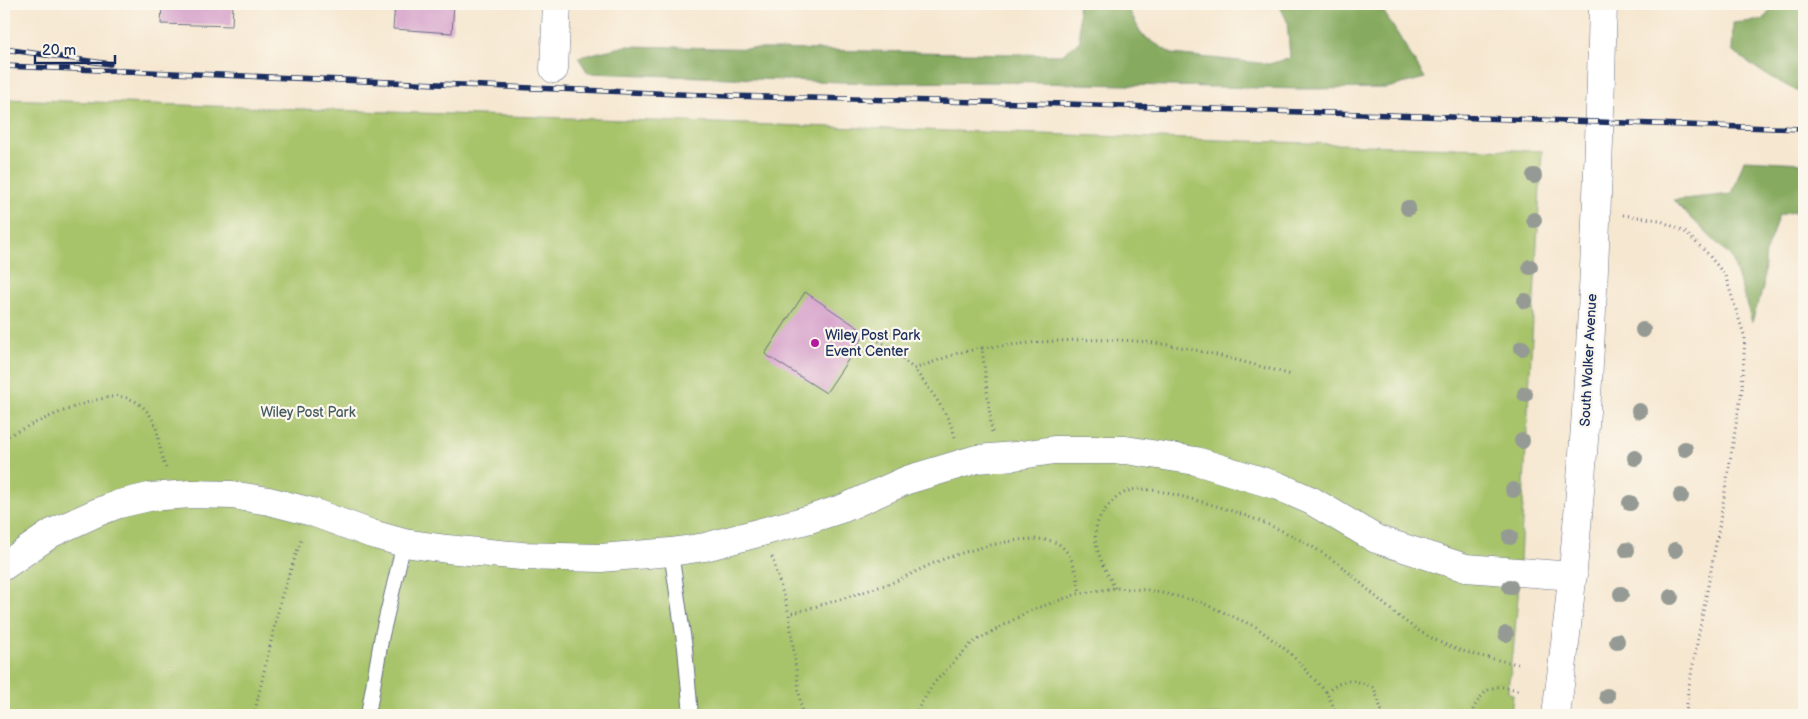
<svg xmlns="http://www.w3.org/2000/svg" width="1808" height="719" viewBox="0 0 1808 719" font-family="'Balsamiq Sans',sans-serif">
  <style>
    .green { fill: #a8c46b; stroke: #627a64 }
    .forest { fill: #86aa5f; stroke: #506c5e }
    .building { fill: #d49ec9 }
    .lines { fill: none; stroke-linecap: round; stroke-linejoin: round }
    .lane-casing { stroke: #686f86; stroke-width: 16 }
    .street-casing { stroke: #686f86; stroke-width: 29 }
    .secondary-casing { stroke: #686f86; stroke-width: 29 }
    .path { stroke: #686f86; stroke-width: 3; stroke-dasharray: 1 4; stroke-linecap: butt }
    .lane { stroke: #fff; stroke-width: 14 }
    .street { stroke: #fff; stroke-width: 28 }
    .secondary { stroke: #fff; stroke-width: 28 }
    .rail-casing { stroke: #1b2f5e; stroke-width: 5.5 }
    .rail { stroke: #fbf7ec; stroke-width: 4; stroke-dasharray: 11; stroke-linecap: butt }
    .tree { fill: #959b94 }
    .poi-dot { fill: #b5179e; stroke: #fbf7ec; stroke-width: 2 }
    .labels { text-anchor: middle; stroke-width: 4.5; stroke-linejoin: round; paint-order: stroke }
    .poi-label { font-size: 14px; fill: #1b2f5e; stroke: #fbf7ec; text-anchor: start }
    .street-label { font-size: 14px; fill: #1b2f5e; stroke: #fbf7ec }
    .park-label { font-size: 14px; fill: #455c62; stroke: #fbf7ec }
  </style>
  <rect width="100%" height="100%" fill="#fbf7ec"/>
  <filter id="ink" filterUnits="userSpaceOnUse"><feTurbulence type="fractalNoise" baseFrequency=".02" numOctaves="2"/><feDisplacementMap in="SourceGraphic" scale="10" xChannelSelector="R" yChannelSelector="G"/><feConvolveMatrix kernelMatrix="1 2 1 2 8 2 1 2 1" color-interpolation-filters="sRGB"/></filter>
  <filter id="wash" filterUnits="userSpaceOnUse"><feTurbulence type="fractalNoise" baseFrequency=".0096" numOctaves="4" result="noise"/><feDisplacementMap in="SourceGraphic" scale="20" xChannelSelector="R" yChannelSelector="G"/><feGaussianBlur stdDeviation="1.12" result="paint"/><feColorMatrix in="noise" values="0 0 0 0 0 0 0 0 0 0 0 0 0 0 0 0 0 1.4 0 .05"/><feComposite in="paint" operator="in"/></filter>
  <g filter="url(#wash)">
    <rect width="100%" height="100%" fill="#f6e7d0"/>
    <path class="green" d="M4,99L1542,151L1518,596L1513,653H1512L1510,671L1512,672L1509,679L1508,693L1513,694L1511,715H4Z"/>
    <g class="forest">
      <path d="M1078,4H1126L1142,35L1172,54L1269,64L1290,58L1287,21L1279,4H1367L1384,12L1425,78L1387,88L1303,89L990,82L870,83L588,73L578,57L626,46L1062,55L1080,41Z"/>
      <path d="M1775,4H1804V95L1765,74L1732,51L1733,23L1763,20Z"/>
      <path d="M1744,160L1804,163V210L1779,215L1766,251L1763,288L1752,322L1732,258L1673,200L1732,194Z"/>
    </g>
    <g id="blocks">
      <g class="building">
        <path d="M162,4H233L232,26L161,24Z"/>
        <path d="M395,4H454L452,33L393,29Z"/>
        <path d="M805,292L866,333L826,393L765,354Z"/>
      </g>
    </g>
  </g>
  <g filter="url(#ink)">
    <use href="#blocks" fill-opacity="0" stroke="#686f86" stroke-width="1"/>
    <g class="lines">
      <defs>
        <g id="lane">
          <path d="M671,552L685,648L691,715"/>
          <path d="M368,715L382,635L404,543"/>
        </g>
        <g id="street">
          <path d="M554,69L557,4"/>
          <path d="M4,566L52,533L98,512L119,504L149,497L191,494L232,495L269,501L312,512L372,534L404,543L447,549L522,556L601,558L671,552L705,547L810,519L844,508L907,480L977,459L1015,456L1054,450H1126L1196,461L1278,486L1312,501L1376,539L1466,568L1573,576"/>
        </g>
        <path id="secondary" d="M1556,715C1588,480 1597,241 1603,4"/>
      </defs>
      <use href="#lane" class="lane-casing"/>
      <use href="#street" class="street-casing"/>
      <use href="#secondary" class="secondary-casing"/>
      <g class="path">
        <path d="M1623,215L1659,220L1685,232L1707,253L1725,275L1745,338L1742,389L1718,533L1688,691L1686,715"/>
        <path d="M870,336L888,346L914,369"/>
        <path d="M992,432L982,348C1044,341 1107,335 1169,345C1210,352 1251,364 1292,375"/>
        <path d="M955,437C948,412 930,390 914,369L958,353L982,348"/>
        <path d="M4,438C27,426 99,392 123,397C135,399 145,407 151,417C161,432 158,452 166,468"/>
        <path d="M772,557L789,614"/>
        <path d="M1115,588C1104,567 1087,540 1100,517C1109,503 1121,490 1139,489C1155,489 1172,494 1187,498C1235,510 1282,527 1324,554C1361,578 1389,615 1428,636C1456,652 1487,658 1518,664"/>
        <path d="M1326,692C1344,678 1354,678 1374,688L1383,715"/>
        <path d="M254,715L281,598L302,537"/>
        <path d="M802,715L789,614C823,605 857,594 891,583C906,577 920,569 936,562C961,552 1038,528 1060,545C1075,557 1077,577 1080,593"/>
        <path d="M914,715L934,683L972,643L1029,611L1077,594L1115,588L1148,590L1198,601L1256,627L1290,653L1326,692L1338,715"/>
        <path d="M1472,715C1473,707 1476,704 1481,697C1493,682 1504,687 1521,691"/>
      </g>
      <use href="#lane" class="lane"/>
      <use href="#street" class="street"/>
      <use href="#secondary" class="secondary"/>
      <defs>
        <g id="rail">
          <path d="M4,49L110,64"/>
          <path d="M4,66L727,96L1066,104L1804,129"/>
        </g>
      </defs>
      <use href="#rail" class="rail-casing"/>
      <use href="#rail" class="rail"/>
    </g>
    <g class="tree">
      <circle cx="1534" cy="176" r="8"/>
      <circle cx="1408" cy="208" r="8"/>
      <circle cx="1534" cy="220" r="8"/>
      <circle cx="1530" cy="267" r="8"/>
      <circle cx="1525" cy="301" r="8"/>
      <circle cx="1643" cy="330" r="8"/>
      <circle cx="1522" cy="348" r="8"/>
      <circle cx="1525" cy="394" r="8"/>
      <circle cx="1639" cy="411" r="8"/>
      <circle cx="1522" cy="441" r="8"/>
      <circle cx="1685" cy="449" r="8"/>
      <circle cx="1635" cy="458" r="8"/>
      <circle cx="1513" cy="490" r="8"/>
      <circle cx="1681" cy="496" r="8"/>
      <circle cx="1630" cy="503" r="8"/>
      <circle cx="1510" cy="537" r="8"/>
      <circle cx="1627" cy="550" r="8"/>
      <circle cx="1675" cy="550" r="8"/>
      <circle cx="1510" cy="587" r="8"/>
      <circle cx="1621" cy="594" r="8"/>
      <circle cx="1671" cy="597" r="8"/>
      <circle cx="1506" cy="634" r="8"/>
      <circle cx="1617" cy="641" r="8"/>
      <circle cx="1607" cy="696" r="8"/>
    </g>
  </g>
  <circle class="poi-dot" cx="815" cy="343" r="5"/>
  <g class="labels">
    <g class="poi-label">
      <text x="825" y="340">Wiley Post Park<tspan x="825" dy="16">Event Center</tspan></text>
    </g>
    <g class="street-label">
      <text transform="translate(1588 360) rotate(-87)" y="5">South Walker Avenue</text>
    </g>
    <g class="park-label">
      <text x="308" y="417">Wiley Post Park</text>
    </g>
  </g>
  <rect width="1808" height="719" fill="none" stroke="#fbf7ec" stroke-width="20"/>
  <path d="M35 55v8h80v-8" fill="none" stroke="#1b2f5e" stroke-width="2.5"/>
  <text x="42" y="55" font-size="15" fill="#1b2f5e" stroke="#fbf7ec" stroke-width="4" paint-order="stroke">20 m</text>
</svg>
